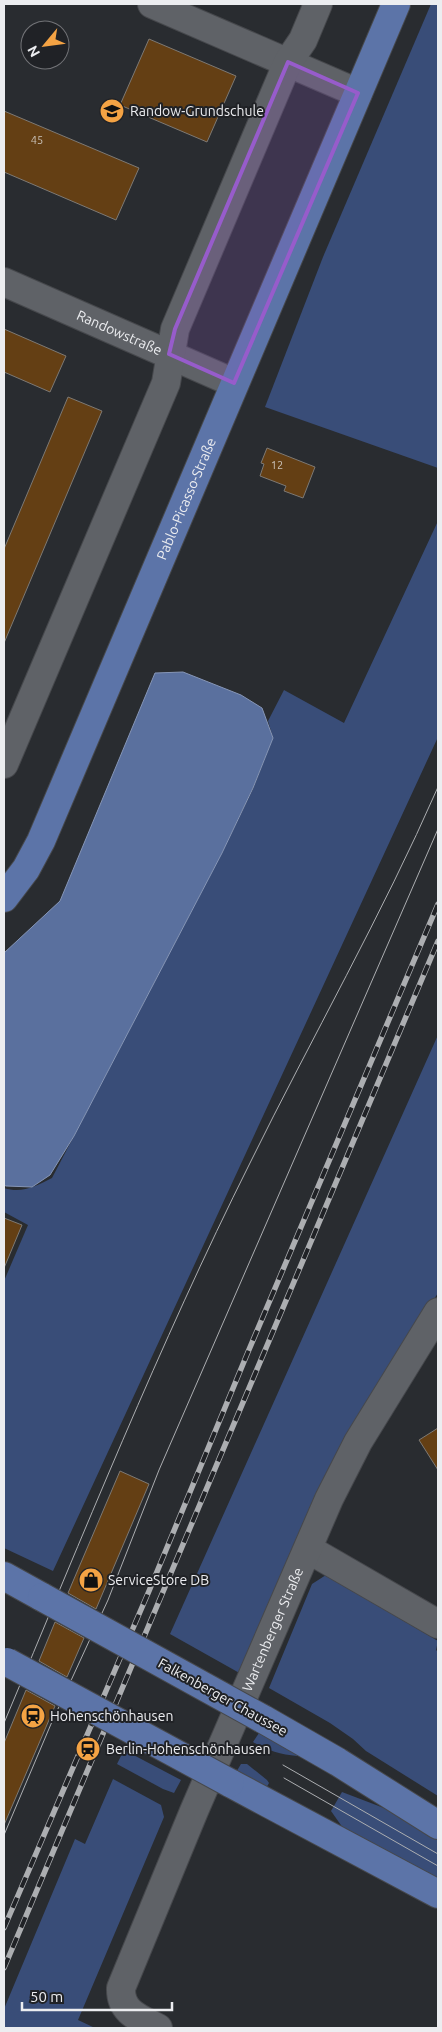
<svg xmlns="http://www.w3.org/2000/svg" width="442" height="2032" viewBox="0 0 442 2032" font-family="Ubuntu,sans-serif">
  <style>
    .green { fill: #394d78 }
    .water { fill: #5a709e; stroke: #8696b7 }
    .building { fill: #643f14; stroke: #7d7974 }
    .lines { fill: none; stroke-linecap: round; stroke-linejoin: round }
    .minor-casing { stroke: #46484c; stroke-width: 30 }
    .major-casing { stroke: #46484c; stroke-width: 30 }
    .minor { stroke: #5f6267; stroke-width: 28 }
    .major { stroke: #5c74a8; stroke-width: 28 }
    .tram { stroke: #acaeb1; stroke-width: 1 }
    .rail-casing { stroke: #acaeb1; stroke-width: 5.5 }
    .rail { stroke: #202226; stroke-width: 4; stroke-dasharray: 11; stroke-linecap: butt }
    .major-bridge-casing { stroke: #46484c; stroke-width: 30; stroke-linecap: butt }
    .major-bridge { stroke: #5c74a8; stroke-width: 28 }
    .marked { fill: #975ccb; fill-opacity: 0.2; stroke: #975ccb; stroke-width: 4; stroke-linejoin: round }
    .labels { text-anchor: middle; stroke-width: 4; stroke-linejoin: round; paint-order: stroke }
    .number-label { font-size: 11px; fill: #cac2b9 }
    .poi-label { font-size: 14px; fill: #ecedf0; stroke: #202226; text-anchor: start }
    .street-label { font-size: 14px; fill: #ecedf0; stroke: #202226 }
  </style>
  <rect width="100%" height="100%" fill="#292c30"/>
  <g class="green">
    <path d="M431,4H438V468L265,407L323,257Z"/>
    <path d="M438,521V737L53,1571L4,1548V1281L28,1225L4,1212V1188C22,1194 36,1186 52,1178L222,853L253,789L273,738L268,721L284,690L344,723Z"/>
    <path d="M438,1035V1293L410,1336L243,1675L170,1634Z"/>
    <path d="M326,1575L438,1641L436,1650L438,1652V1796L366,1751L353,1739L330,1723L269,1688L312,1584Z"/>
    <path d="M261,1730L299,1754L297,1756C281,1755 266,1750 253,1742Z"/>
    <path d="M124,1750L181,1780L174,1793L163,1789L117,1764Z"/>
    <path d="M241,1764H247L267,1780L269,1783L265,1790L235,1774Z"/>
    <path d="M113,1779L161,1805L164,1817L78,2020L95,2028H4V2009L75,1839L85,1844Z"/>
    <path d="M342,1792L397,1813L438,1838V1883L343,1828L331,1811Z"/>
  </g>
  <path class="water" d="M183,672L241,695L262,708L273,738L253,788L222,853L74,1136L50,1175L32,1187L6,1186L4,1185V953L60,901L155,673Z"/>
  <g class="building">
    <path d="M149,39L236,76L207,142L120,105Z"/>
    <path d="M4,111L139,168L116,220L4,172Z"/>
    <path d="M4,329L66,356L50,392L4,372Z"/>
    <path d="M68,397L102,411L4,643V549Z"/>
    <path d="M267,448L315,467L303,498L284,491L286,486L260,476L264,464L261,463Z"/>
    <path d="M4,1218L22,1225L4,1268Z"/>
    <path d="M438,1428V1470L419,1440Z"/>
    <path d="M120,1471L149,1484L96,1609L68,1593Z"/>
    <path d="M55,1622L84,1638L67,1677L39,1661Z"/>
    <path d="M26,1690L55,1706L4,1825V1743Z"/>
  </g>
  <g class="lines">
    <defs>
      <g id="minor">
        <path d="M152,4L358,93"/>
        <path id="s1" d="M4,282L234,383"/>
        <path d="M4,764L166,383L175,329L288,62L303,40L318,4"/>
        <path d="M308,1549L438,1624"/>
        <path id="s2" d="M158,2028C139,2018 120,2012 121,1988L194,1811L329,1499L358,1442L438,1312"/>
      </g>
      <g id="major">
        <path id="s3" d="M4,898L26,869L41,841L396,4"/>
        <path d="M4,1576L42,1597"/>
        <path d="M263,1719L338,1762L438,1825"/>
        <path d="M230,1783L438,1894"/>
      </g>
    </defs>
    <use href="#minor" class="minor-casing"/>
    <use href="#major" class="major-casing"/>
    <use href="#minor" class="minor"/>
    <use href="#major" class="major"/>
    <g class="tram">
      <path d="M4,1723C83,1535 159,1345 250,1163C312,1037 382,915 438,787"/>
      <path d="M283,1765L438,1854"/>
      <path d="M284,1778L438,1866"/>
      <path d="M4,1835L51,1724L108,1600L159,1470L438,829"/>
    </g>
    <defs>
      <g id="rail">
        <path d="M4,1928L149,1591L248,1352L438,904"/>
        <path d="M4,1968L438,941"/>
      </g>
    </defs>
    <use href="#rail" class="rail-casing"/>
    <use href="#rail" class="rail"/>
    <defs>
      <g id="major-bridge">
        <path d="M42,1597L263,1719"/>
        <path d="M7,1662L230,1783"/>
      </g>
    </defs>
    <use href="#major-bridge" class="major-bridge-casing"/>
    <use href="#major-bridge" class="major-bridge"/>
  </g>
  <path class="marked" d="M288,62L358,93L234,383L169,354L175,329Z"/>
  <defs>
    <symbol id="school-disc" viewBox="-11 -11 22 22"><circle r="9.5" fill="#f4a344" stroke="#202226"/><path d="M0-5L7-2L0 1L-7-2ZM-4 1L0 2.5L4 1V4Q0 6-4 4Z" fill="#111"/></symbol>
    <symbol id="shop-disc" viewBox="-11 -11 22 22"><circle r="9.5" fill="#f4a344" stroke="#202226"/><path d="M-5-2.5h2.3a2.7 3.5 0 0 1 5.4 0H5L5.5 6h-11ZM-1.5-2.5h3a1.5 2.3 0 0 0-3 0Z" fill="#111"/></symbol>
    <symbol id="station-disc" viewBox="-11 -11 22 22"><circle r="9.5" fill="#f4a344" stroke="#202226"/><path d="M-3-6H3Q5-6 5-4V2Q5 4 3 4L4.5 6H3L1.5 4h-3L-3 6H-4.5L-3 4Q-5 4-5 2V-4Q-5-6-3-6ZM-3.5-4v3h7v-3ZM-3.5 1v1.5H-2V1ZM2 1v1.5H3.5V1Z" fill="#111"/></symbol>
  </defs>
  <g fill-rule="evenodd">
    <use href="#school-disc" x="98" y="97" width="28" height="28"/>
    <use href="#shop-disc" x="77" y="1566" width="28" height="28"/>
    <use href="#station-disc" x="19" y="1702" width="28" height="28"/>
    <use href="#station-disc" x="74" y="1735" width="28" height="28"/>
  </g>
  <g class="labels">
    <g class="number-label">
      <text x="37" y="144">45</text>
      <text x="277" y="469">12</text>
    </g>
    <g class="poi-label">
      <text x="130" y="116">Randow-Grundschule</text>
      <text x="108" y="1585">ServiceStore DB</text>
      <text x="50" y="1721">Hohenschönhausen</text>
      <text x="106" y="1754">Berlin-Hohenschönhausen</text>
    </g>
    <g class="street-label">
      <text dy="5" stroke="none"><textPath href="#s1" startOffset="126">Randowstraße</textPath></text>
      <text dy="5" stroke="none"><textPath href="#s3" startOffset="440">Pablo-Picasso-Straße</textPath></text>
      <text dy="5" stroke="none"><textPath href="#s2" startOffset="448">Wartenberger Straße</textPath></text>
      <text transform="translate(223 1697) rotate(29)" y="5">Falkenberger Chaussee</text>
    </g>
  </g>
  <rect width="442" height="2032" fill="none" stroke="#ecedf0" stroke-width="10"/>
  <g transform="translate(45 45) rotate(241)"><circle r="24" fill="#202226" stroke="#727377"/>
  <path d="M0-4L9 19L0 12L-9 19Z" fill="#f4a344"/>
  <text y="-8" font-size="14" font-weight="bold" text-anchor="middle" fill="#ecedf0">N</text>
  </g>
  <path d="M22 2002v8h150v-8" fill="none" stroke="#ecedf0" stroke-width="2.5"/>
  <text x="30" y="2002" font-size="15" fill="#ecedf0" stroke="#202226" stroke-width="4" paint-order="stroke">50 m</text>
</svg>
